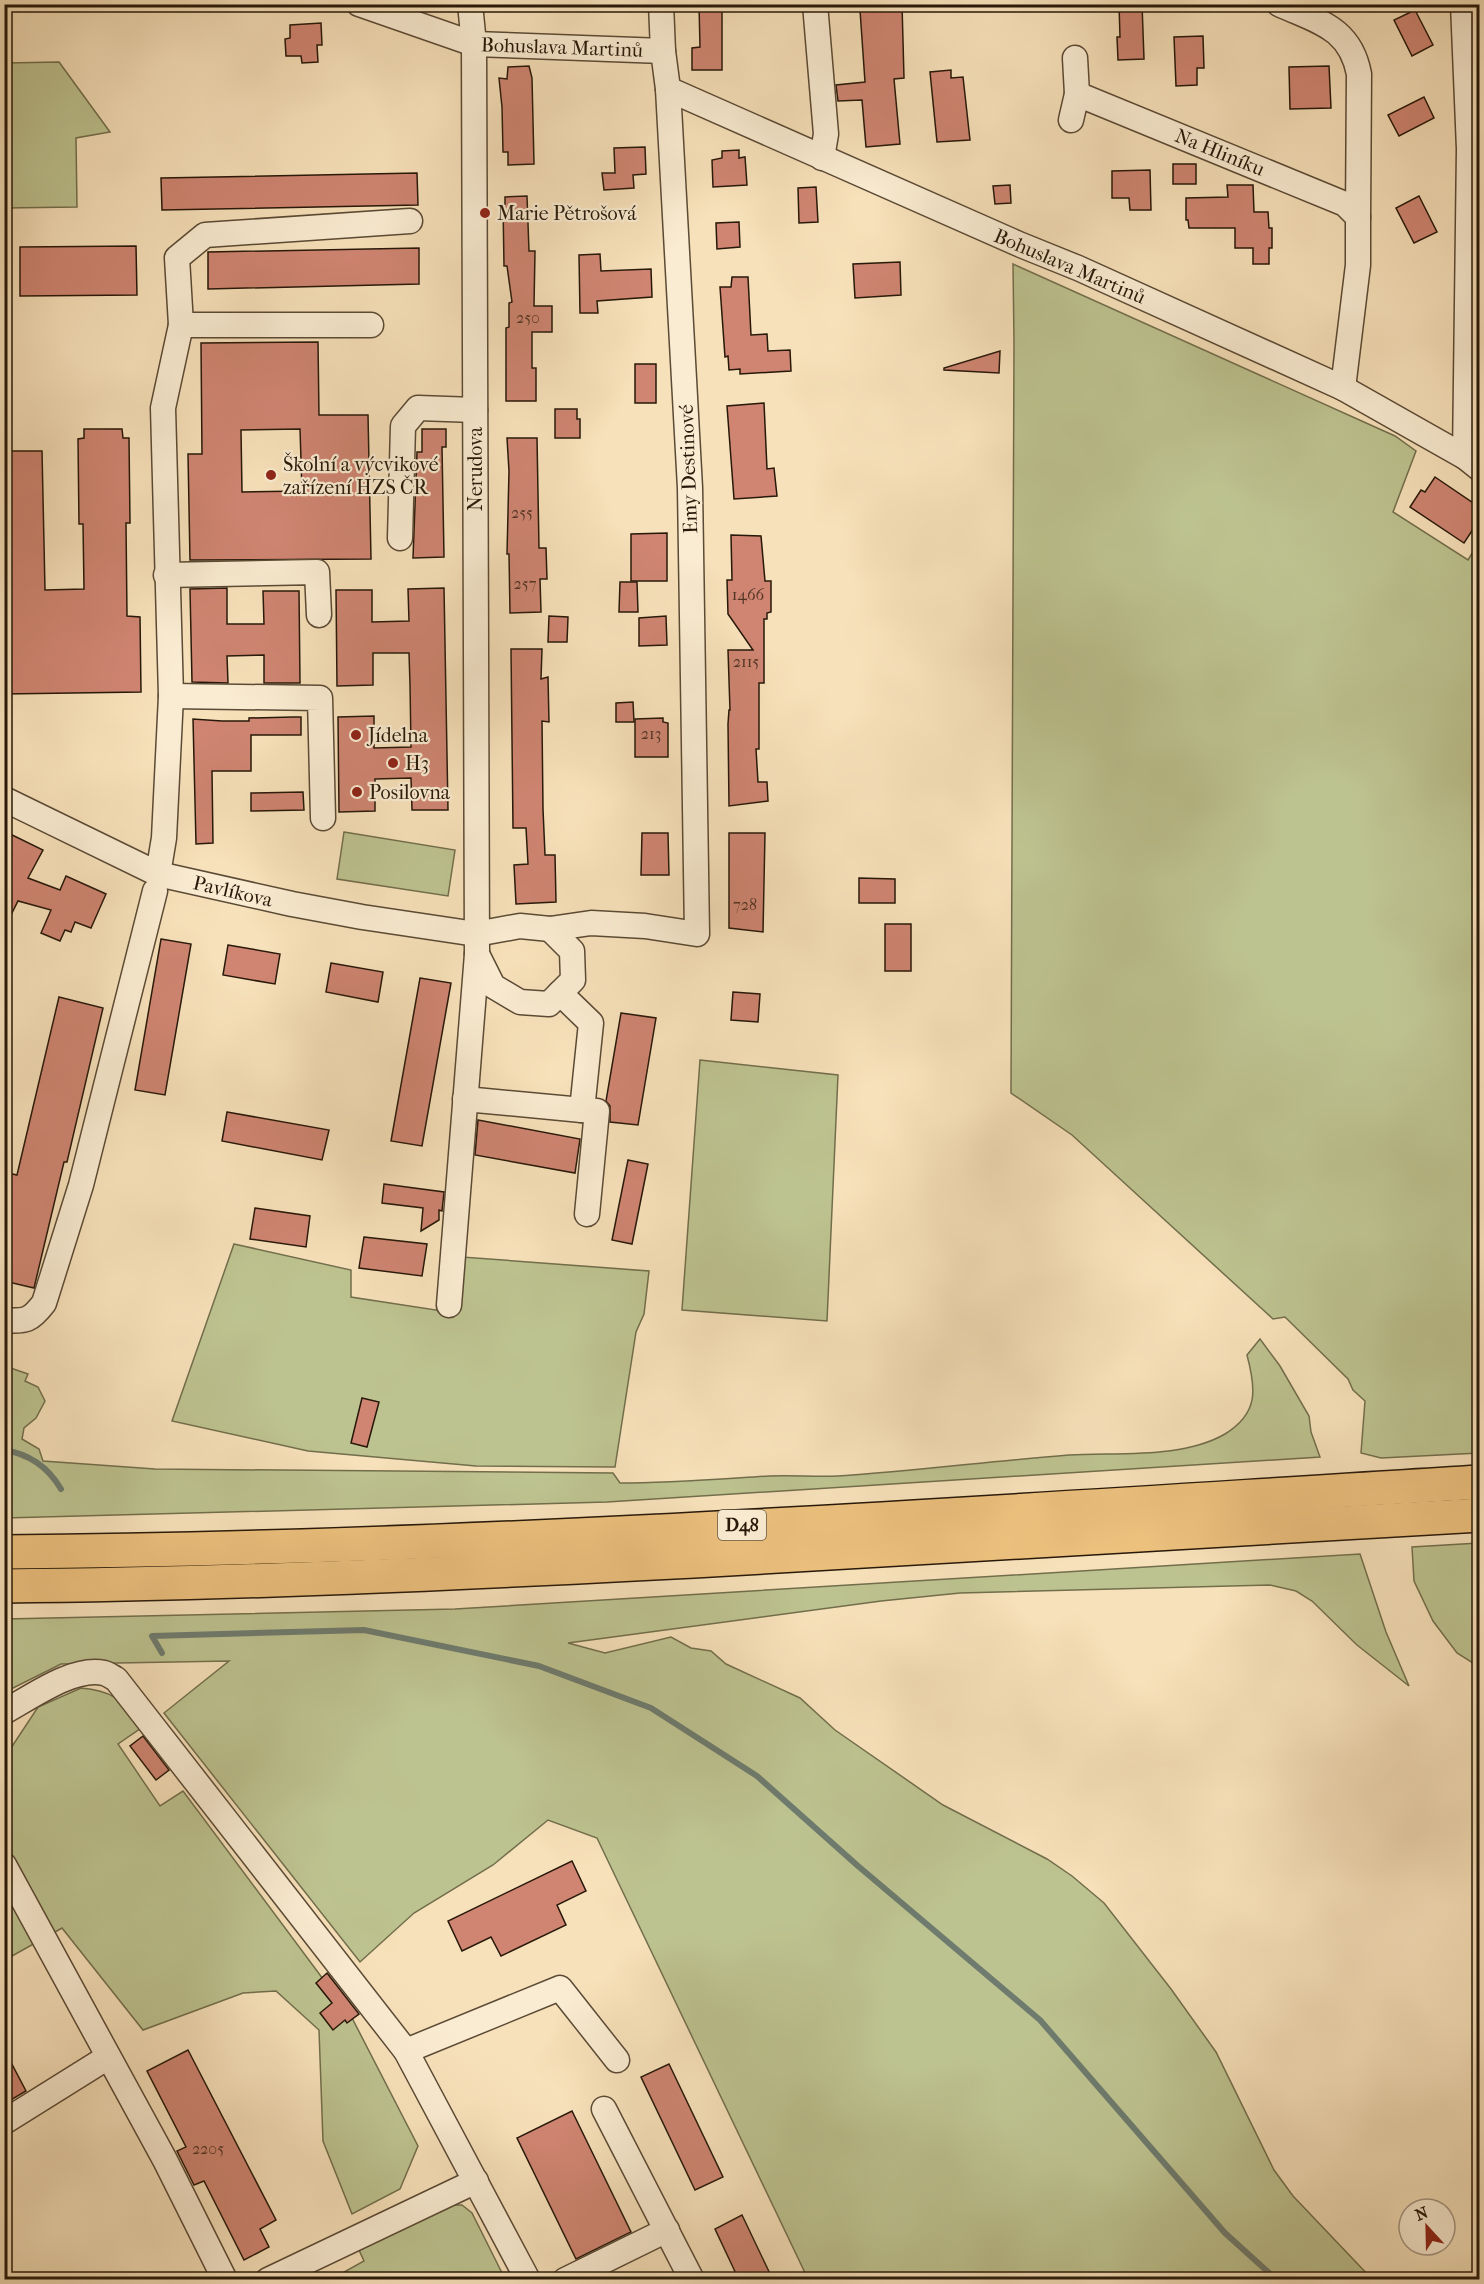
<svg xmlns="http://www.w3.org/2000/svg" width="1484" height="2284" viewBox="0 0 1484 2284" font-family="'IM FELL French Canon',serif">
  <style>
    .green { fill: #bdc390; stroke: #726e4c; stroke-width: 1.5 }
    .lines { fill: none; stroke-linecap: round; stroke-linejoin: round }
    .stream { stroke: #6e7b6e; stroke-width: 6 }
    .building { fill: #cf8572; stroke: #271809; stroke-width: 1.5; fill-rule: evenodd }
    .minor-casing { stroke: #5b4a35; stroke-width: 27 }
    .highway-casing { stroke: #271809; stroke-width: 36 }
    .minor { stroke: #faecd2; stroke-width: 24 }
    .highway { stroke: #ecc07d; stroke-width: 33 }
    .poi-dot { fill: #8f2418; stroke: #faecd2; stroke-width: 2 }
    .labels { text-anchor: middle; stroke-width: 4.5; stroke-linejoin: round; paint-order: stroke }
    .number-label { font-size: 16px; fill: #513323 }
    .shield { fill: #faecd2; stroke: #665845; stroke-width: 1.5 }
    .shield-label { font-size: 18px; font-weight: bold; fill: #271809 }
    .street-label { font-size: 20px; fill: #271809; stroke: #faecd2 }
    .poi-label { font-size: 20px; fill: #271809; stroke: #faecd2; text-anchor: start }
  </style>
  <rect width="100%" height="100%" fill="#f7e1ba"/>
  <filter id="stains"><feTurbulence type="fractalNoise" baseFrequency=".00333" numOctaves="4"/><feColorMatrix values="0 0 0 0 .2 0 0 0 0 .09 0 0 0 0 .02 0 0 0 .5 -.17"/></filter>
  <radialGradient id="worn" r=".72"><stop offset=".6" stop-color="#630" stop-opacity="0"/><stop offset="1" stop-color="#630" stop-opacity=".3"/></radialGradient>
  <g class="green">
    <path d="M59,62L110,132L76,138L77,207L5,208V63Z"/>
    <path d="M1476,71L1480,75L1479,441L1477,436Z"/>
    <path d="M1013,264L1395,436L1416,451L1393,512L1468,560L1479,542V1453L1381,1458L1361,1453L1365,1401L1353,1390L1348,1379L1285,1317L1273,1319L1072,1135L1011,1093L1014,342Z"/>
    <path d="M344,832L455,850L448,896L337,879Z"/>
    <path d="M700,1060L838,1075L827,1321L682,1310Z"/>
    <path d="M234,1244L351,1270V1297L455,1313L462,1257L649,1271L644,1314L636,1332L615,1467L476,1466L308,1451L172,1421Z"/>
    <path d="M1260,1339L1280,1366L1309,1416L1311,1432L1320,1457L607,1502L5,1518V1366L28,1374L25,1381L38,1387L45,1401L36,1418L24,1428L22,1439L39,1449L43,1461L155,1469L613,1473L620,1483C670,1483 720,1479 769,1476C792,1475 815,1477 838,1476C915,1471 992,1461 1069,1455C1117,1452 1182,1459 1225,1434C1259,1413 1256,1389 1247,1355Z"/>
    <path d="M1479,1543H1480L1479,1667L1457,1653L1433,1621L1414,1581L1412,1547Z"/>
    <path d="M1360,1554L1386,1632L1409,1686L1357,1645L1312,1601L1296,1591L1270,1585L960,1593L881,1601L568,1643L605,1653L671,1637L691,1648L711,1651L726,1664L800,1698L835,1730L943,1805L1047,1859L1072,1876L1104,1903L1171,1989L1216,2052L1274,2170L1293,2196L1372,2279H808L597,1838L548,1820L493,1865L414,1913L360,1962L164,1713L229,1661L61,1664L5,1692V1619L455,1609Z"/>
    <path d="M81,1688C116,1691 122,1702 144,1726L118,1744L160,1806L183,1791L352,2018L418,2146L400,2189L352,2214L323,2141L319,2030L276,1991L243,1993L143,2030L62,1928L5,1960V1757L38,1707Z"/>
    <path d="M446,2205H462L472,2213L505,2279L330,2280L364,2261L359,2250Z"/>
  </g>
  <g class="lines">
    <g class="stream">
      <path d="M4,1450C30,1454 48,1467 61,1489"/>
      <path d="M162,1653L152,1636L364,1630L539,1666L651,1708L757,1776L858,1866L1040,2020L1225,2233L1277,2280"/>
    </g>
  </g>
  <g class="building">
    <path d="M699,4H722V70H692V48L700,47Z"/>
    <path d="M864,4H902L904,78L894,79L900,144L866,147L862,100L838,101L836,85L865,82L860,10H865Z"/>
    <path d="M1119,4H1142L1144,59L1118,60L1117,37H1120Z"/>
    <path d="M1415,10L1433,45L1412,56L1394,20Z"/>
    <path d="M321,23L322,45H317L318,62L302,63L301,56H286L285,39L290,38V25Z"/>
    <path d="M1203,36L1204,68H1197V85L1176,86L1174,37Z"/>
    <path d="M529,66L532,78L534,164L508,165V152H503L502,107L499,78L507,79L508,67Z"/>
    <path d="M1329,66L1331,108L1290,109L1289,67Z"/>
    <path d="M951,70V78L963,77L970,140L937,142L930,72Z"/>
    <path d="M1424,97L1434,118L1399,136L1388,115Z"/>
    <path d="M645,147L646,174L633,175L634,188L604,190L602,173H615L614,148Z"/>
    <path d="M739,150V158L745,157L747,185L713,187L712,160L722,158V151Z"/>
    <rect x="1173" y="164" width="23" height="20"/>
    <path d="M1150,170L1151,210H1130L1129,198H1112V171Z"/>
    <path d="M417,173L418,205L162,210L161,178Z"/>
    <path d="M1010,185L1011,203L995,204L993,186Z"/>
    <path d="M1227,185H1253L1254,212H1268L1269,228H1272V248H1269V264H1253V248H1235V228H1189L1188,220H1186V198L1228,197Z"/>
    <path d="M816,187L818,222L799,223L798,188Z"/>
    <path d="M527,196L529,251H535L534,306H552V332H532V368H536V401H506V328L509,327V303L512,302L507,266H504L503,205L505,204V197Z"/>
    <path d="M1419,196L1437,232L1414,243L1396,208Z"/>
    <path d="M739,222L740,247L717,249L716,223Z"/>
    <path d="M136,246L137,295L20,296V247Z"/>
    <path d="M419,248V284L208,289V252Z"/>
    <path d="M600,254L601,271L651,269L652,297L597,301L598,313H580L579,255Z"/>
    <path d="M900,262L901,295L855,298L853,264Z"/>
    <path d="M732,277H748L751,335L767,334L768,351L790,350L791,371L740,374V369L729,370L728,356L725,357L720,287H731Z"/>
    <path d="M318,342L319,415H368L371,559L190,560L188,454H202L201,343ZM300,429L302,491L242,492L241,430Z"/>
    <path d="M1000,351L999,373L944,370V368Z"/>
    <rect x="635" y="364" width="21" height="39"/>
    <path d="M764,403L767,469L774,468L777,496L734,499L727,406Z"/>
    <path d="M555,409H577V419H580V438H555Z"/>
    <path d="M84,429H122L123,438H129L130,523H126L127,616L140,617L141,692L4,694V451H42L45,590L84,589L83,524H79L78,439L84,438Z"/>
    <path d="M422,429H446V447H442L444,557L413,558L417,452H422Z"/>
    <path d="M507,438H537L539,548H546L547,579H540L541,612L510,613L509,554H507L509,471Z"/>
    <path d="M1435,477L1479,507V520L1464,543L1410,507L1421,490L1425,492Z"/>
    <path d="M667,533V581H631V534Z"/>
    <path d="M731,535L761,536L765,581H771V612L767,613V619H764V683H759V749H756L758,782H767L768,801L729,806L728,724L729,710H730L728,650H753L728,614L727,580H732Z"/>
    <path d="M620,582H637L638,612H619Z"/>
    <path d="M227,588V624H264L263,591H299L300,683H264V655L227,656L228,683L192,682L190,589Z"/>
    <path d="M444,588L448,810H412L411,778L375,779V811L339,812L338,717L374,716V748L411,747L410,684L409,653H373V685L337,686L336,590H372V622L409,621L408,589Z"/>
    <path d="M549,616L568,617L567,642H548Z"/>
    <path d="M666,616L667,645L639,646V618Z"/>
    <path d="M511,649H542L541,679L548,677L549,722L542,721L543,809L545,855H555L556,902L516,904L514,865L528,864L526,828H513Z"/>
    <path d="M633,702L634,722H616V703Z"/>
    <path d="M293,717H301V735H251V771H212L213,843L196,844L193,719L222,721H249V718Z"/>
    <path d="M663,718V722L668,723V757H635V719Z"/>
    <path d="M303,792L304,810L251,811V793Z"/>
    <path d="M4,831L43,850L28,878L60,890L66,876L106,894L91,928L75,922L71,932L65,930L60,941L41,933L51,910L18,901L4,929Z"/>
    <path d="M642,833H668L669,875H641Z"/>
    <path d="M729,833H765L763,932L729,928Z"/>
    <path d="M859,878L895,879V903H859Z"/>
    <rect x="885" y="924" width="26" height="47"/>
    <path d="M161,939L191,944L165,1095L135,1090Z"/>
    <path d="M228,945L280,954L275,984L223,975Z"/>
    <path d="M331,963L383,972L378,1002L326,992Z"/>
    <path d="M420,978L451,983L422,1146L391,1141Z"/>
    <path d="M733,992L760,994L758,1022L731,1020Z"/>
    <path d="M59,997L103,1008L67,1162H64L34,1288L4,1281V1172L17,1175Z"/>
    <path d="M621,1013L656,1018L638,1125L610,1122V1106L606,1101Z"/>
    <path d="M227,1112L329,1130L322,1160L222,1141Z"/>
    <path d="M478,1120L580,1139L575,1173L475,1155Z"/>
    <path d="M628,1160L648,1164L632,1244L612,1240Z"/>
    <path d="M384,1184L444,1192L442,1211L439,1210V1220L421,1231L423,1208L382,1203Z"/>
    <path d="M255,1208L310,1216L306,1247L250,1239Z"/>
    <path d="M364,1237L427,1244L422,1276L359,1268Z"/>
    <path d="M362,1398L379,1402L367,1447L351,1443Z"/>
    <path d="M143,1736L169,1770L156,1780L130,1746Z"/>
    <path d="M572,1861L586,1891L557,1905L566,1925L501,1956L491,1937L462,1951L448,1921Z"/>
    <path d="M327,1973L359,2014L347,2023L345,2020L333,2030L320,2013L332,2003L316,1983Z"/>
    <path d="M4,2049L26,2091L4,2104Z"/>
    <path d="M188,2050L276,2220L260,2229L269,2247L244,2260L204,2181L194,2185L177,2151L186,2147L147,2071Z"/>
    <path d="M669,2064L723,2177L695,2190L641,2077Z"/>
    <path d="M572,2111L631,2232L576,2259L517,2138Z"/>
    <path d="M742,2215L773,2280H739L715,2229Z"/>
  </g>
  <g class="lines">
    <defs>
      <g id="minor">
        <path d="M359,4L474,44L663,51"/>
        <path d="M815,4L826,134L822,158"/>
        <path d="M1279,4C1318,22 1350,27 1359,74L1358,217"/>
        <path d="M1463,4L1469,149L1465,457"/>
        <path d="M668,89L1021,245L1078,268L1343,388L1465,457L1480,469"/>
        <path d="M1077,94L1345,204L1358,217V265L1343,388"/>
        <path d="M1071,120L1077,94L1075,58"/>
        <path d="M181,325L177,258L205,235L410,221"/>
        <path d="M400,538L403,426L418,408L475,410"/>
        <path d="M166,575L317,572L319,615"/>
        <path d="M171,696L320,698L323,818"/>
        <path d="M4,799L158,874L292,904L362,917L476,934L520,926L550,929L591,923L645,926L697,934L690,488L668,89L663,51L661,4"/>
        <path d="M158,874L164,838L171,696L163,408L181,325H371"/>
        <path d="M477,954L493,986L520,1002L549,1004L573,980L572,951L550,929"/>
        <path d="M465,1099L582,1110L591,1023L560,993"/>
        <path d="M582,1110L597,1111L587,1214"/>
        <path d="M449,1305L477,954L474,44L470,4"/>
        <path d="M4,1320C26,1322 31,1320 44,1303L81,1185L155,891"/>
        <path d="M4,1712C30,1698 73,1666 104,1673C108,1674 112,1677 116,1679L406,2051L528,2280"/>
        <path d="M4,1865L165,2160L225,2280"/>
        <path d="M406,2051L560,1988L617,2060"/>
        <path d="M604,2109L692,2280"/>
        <path d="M4,2122L108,2057"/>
        <path d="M268,2280L476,2181"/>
        <path d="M565,2280L667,2230"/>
      </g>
      <g id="highway">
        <path d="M4,1552C497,1548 988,1512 1480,1482"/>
        <path d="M4,1586C235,1584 464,1573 694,1561C956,1547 1218,1532 1480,1515"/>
      </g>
    </defs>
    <use href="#minor" class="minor-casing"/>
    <use href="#highway" class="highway-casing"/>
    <use href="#minor" class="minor"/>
    <use href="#highway" class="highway"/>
  </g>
  <g class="poi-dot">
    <circle cx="485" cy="213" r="6"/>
    <circle cx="271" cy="475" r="6"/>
    <circle cx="356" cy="735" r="6"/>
    <circle cx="393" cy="763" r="6"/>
    <circle cx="357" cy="792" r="6"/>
  </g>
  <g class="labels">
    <g class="number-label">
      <text x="528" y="323">250</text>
      <text x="522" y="518">255</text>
      <text x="525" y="589">257</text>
      <text x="748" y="600">1466</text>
      <text x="746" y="667">2115</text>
      <text x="651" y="739">213</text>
      <text x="745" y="910">728</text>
      <text x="208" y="2154">2205</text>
    </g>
    <rect class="shield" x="718" y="1510" width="48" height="30" rx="4.5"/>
    <g class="shield-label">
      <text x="742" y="1531">D48</text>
    </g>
    <g class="street-label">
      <text transform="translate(562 47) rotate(2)" y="7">Bohuslava Martinů</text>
      <text transform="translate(1220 152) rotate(22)" y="7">Na Hliníku</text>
      <text transform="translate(1070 266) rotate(23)" y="7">Bohuslava Martinů</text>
      <text transform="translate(475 469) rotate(-90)" y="7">Nerudova</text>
      <text transform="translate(688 469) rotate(-92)" y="7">Emy Destinové</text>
      <text transform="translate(233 891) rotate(13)" y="7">Pavlíkova</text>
    </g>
    <g class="poi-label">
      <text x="497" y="220">Marie Pětrošová</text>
      <text x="283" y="471">Školní a výcvikové<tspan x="283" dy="23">zařízení HZS ČR</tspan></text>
      <text x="368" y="742">Jídelna</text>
      <text x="405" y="770">H3</text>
      <text x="369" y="799">Posilovna</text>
    </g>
  </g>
  <rect width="1484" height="2284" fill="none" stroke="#f7e1ba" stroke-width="24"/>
  <rect x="6" y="6" width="1472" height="2272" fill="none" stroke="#271809" stroke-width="3"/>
  <rect x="12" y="12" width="1460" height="2260" fill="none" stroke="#271809" stroke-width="1.5"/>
  <g transform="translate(1427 2227) rotate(338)"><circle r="28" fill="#faecd2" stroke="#a69782" stroke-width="1.5"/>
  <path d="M0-4.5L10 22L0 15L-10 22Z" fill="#8f2418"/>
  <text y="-9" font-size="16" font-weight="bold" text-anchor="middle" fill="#271809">N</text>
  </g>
  <rect width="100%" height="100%" filter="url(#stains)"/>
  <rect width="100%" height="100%" fill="url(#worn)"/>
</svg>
